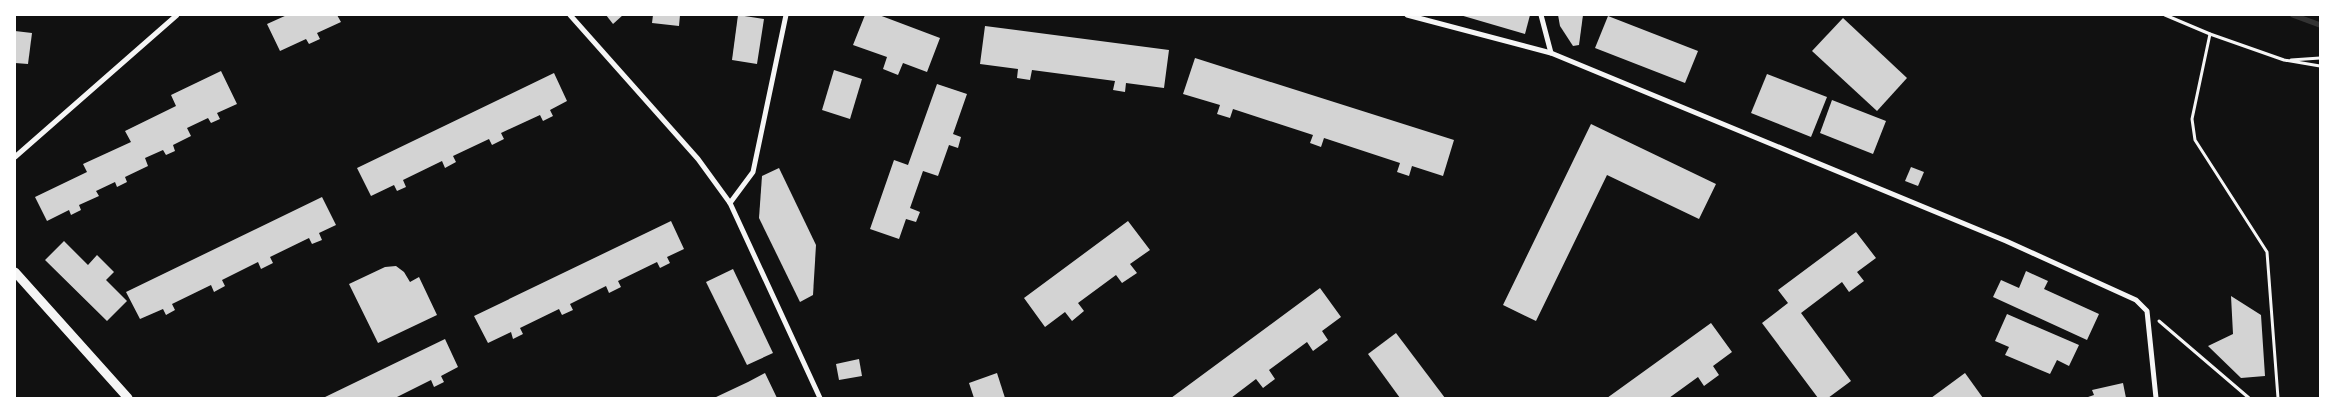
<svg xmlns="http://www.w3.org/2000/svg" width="2335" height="413" viewBox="0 0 2335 413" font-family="Georgia,serif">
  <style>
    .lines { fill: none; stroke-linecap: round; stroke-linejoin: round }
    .stream { stroke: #333; stroke-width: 5.5 }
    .building { fill: #d3d3d3 }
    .path { stroke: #f5f5f5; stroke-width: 3 }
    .minor { stroke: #f5f5f5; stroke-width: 5 }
    .tertiary { stroke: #f5f5f5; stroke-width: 9 }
  </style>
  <rect width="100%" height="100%" fill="#111"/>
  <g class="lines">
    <path class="stream" d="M2293,15L2320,25"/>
  </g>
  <g class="building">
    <path d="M287,15H337L341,22L317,33L320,39L309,44L306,39L280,51L267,24Z"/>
    <path d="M606,15H623L613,24Z"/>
    <path d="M653,15H680L679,26L652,23Z"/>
    <path d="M738,15L764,19L757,64L732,60Z"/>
    <path d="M865,15H879L940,38L927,72L903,63L898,75L883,69L887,57L853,45Z"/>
    <path d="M1460,15H1530L1525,34Z"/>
    <path d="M1558,15H1583L1579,45L1573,46L1560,26Z"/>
    <path d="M1608,16L1698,51L1685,83L1595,48Z"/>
    <path d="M1843,18L1907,78L1877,111L1812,51Z"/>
    <path d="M985,26L1169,50L1164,88L1126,83L1125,92L1113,90L1115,81L1032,70L1030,80L1017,78L1018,69L980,64Z"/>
    <path d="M15,31L32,33L28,64L15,63Z"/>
    <path d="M1195,58L1454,140L1443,176L1412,166L1409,176L1397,172L1400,163L1324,138L1321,147L1310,143L1313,135L1233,109L1230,118L1217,114L1220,105L1183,94Z"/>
    <path d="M834,70L862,79L850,119L822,110Z"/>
    <path d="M221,71L237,104L217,113L220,119L211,123L208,118L187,128L191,136L173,145L175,151L166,155L163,150L145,158L148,166L125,177L127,182L117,187L115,182L96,191L99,196L79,205L81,210L71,215L69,210L47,221L35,197L87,172L83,164L131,142L125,131L176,106L171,95Z"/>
    <path d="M554,73L567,101L550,110L553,116L543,121L540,115L501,133L504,139L492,145L489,139L453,156L456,162L445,168L442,161L403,180L406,187L397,191L394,185L371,196L357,168Z"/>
    <path d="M1767,74L1827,97L1811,137L1751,113Z"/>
    <path d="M937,84L967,94L953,134L961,137L958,148L949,145L938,176L923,171L910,208L920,212L916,222L906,219L899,239L870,229L894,160L908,165Z"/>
    <path d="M1832,100L1886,121L1873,154L1820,133Z"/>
    <path d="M1591,124L1716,184L1699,219L1607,175L1536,321L1503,305Z"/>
    <path d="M1911,167L1924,172L1918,186L1905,181Z"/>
    <path d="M779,168L816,245L813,295L800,302L759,218L762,176Z"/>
    <path d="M322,197L336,225L319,233L322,240L312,244L309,238L270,257L273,263L261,269L258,262L222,280L225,286L214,292L211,285L172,304L175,310L166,315L163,309L140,319L126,292Z"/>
    <path d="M671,221L684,249L667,257L670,263L660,268L657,262L618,281L621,287L609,293L606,286L570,304L573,310L562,315L559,309L520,328L523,334L513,339L511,332L488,343L474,316Z"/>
    <path d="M1128,221L1150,250L1130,264L1137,273L1122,283L1116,275L1078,303L1084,311L1072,321L1065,312L1045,327L1024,298Z"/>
    <path d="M1856,232L1876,258L1857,272L1864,281L1849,292L1842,282L1801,313L1851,381L1828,398H1818L1762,323L1788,303L1778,290Z"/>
    <path d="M64,241L88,265L97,255L114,272L106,280L127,301L107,321L45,260Z"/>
    <path d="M396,266L404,272L410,282L419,277L437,315L378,343L349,284L385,267Z"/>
    <path d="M733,269L773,353L747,365L706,282Z"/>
    <path d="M2026,271L2048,281L2044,289L2099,314L2087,340L1993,297L2001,280L2019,288Z"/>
    <path d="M1320,288L1341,317L1322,331L1328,340L1313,351L1307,342L1269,370L1275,379L1263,388L1256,379L1231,398H1171Z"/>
    <path d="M2231,296L2261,315L2265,376L2241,378L2208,346L2233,334Z"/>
    <path d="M2007,314L2079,345L2069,366L2057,360L2050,374L2005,355L2009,347L1995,341Z"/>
    <path d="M1711,323L1732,352L1713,366L1719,375L1704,386L1698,377L1669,398H1607Z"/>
    <path d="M1396,333L1445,398H1400L1368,354Z"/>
    <path d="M445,339L458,367L441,376L444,382L434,387L431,380L395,398H323Z"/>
    <path d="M859,359L862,376L839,380L836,364Z"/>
    <path d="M765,373L777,398H714L748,382Z"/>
    <path d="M997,373L1005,398H974L969,383Z"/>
    <path d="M1965,373L1983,398H1931Z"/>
    <path d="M2123,383L2126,398H2085L2094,395L2092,390Z"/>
  </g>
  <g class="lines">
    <g class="path">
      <path d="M2165,15L2210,34L2284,60L2320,66"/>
      <path d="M2210,34L2192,119L2195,140L2267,252L2278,398"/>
      <path d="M2291,60L2320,58"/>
      <path d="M2159,321L2249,398"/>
    </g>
    <g class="minor">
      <path d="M570,15L698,159L730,203L820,398"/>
      <path d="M1407,15L1551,53"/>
      <path d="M1541,15L1551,53L2006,241L2136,300L2147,311L2156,398"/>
      <path d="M15,157L177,15"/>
      <path d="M730,203L753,172L786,15"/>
    </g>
    <path class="tertiary" d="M15,272L128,398"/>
  </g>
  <rect width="2335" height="413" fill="none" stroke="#ffffff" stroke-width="32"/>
</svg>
